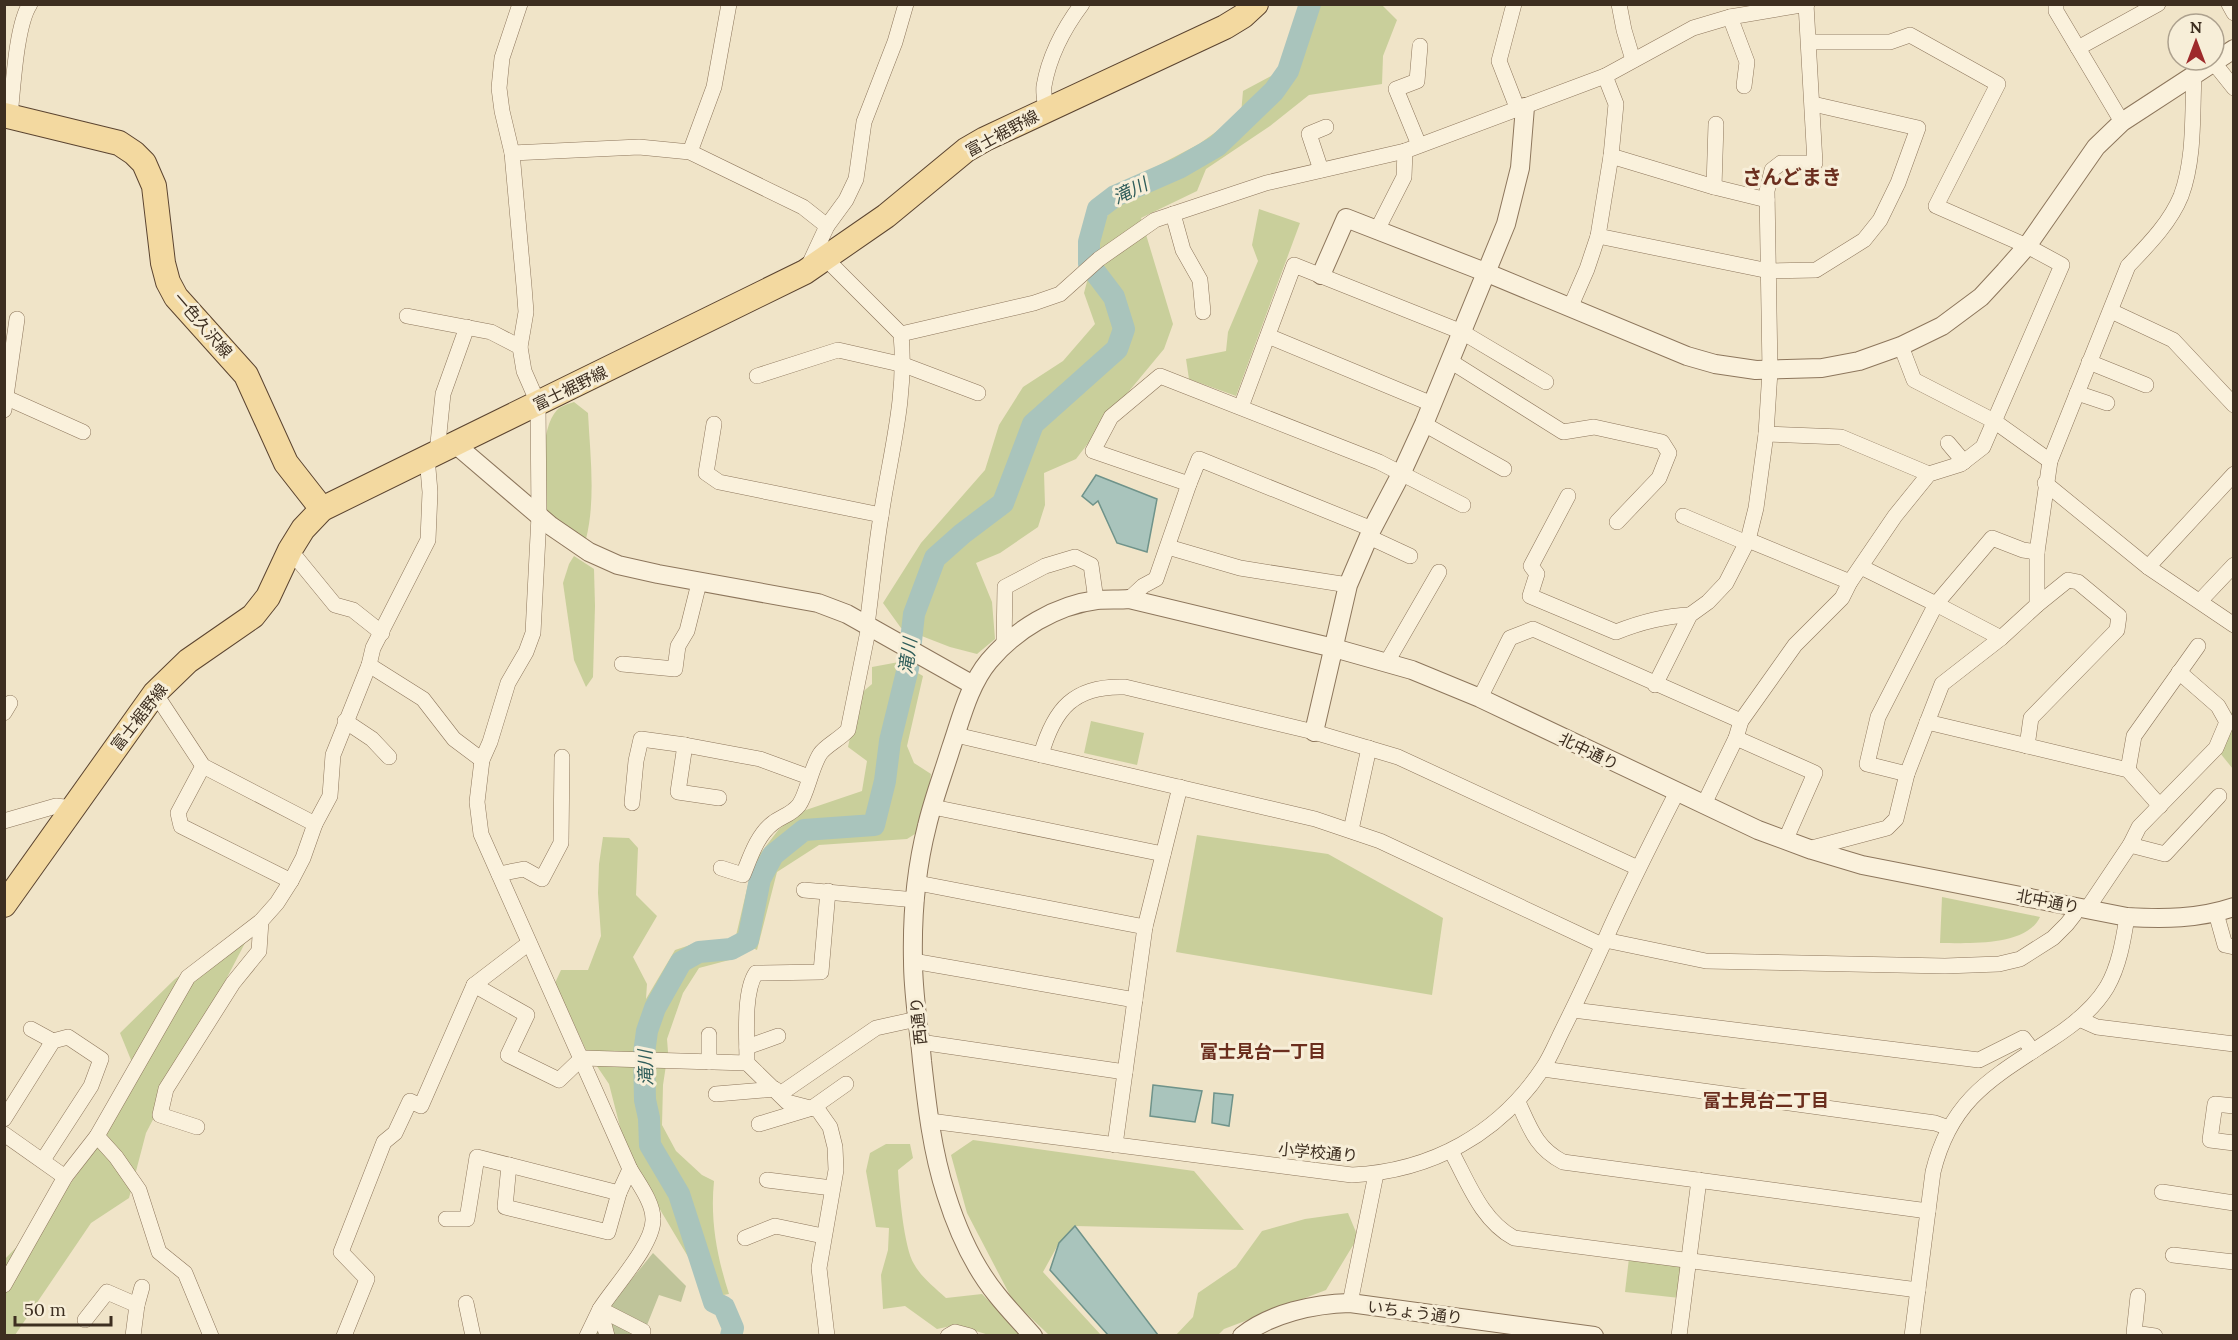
<svg xmlns="http://www.w3.org/2000/svg" width="2238" height="1340" viewBox="0 0 2238 1340" font-family="Lora,'Noto Sans JP',serif">
  <style>
    .green { fill: #c9cf9b }
    .cemetery { fill: #bfc49a }
    .water { fill: #a9c4bc; stroke: #6f938a; stroke-width: 1.5 }
    .lines { fill: none; stroke-linecap: round; stroke-linejoin: round }
    .river { stroke: #a9c4bc; stroke-width: 22 }
    .minor-casing { stroke: #8d765c; stroke-width: 16 }
    .tertiary-casing { stroke: #8d765c; stroke-width: 20 }
    .primary-casing { stroke: #5b4430; stroke-width: 26 }
    .minor { stroke: #faf1dc; stroke-width: 15 }
    .tertiary { stroke: #faf1dc; stroke-width: 18 }
    .primary { stroke: #f3d9a0; stroke-width: 24 }
    .labels { text-anchor: middle; stroke-width: 6; stroke-linejoin: round; paint-order: stroke }
    .street-label { font-size: 16px; fill: #3d2e20; stroke: #f7eed8 }
    .water-label { font-size: 18px; font-style: italic; fill: #2f5d5a; stroke: #f7eed8 }
    .neighbourhood-label { font-size: 18px; font-weight: bold; fill: #6b2e1e; stroke: #f7eed8 }
    .quarter-label { font-size: 20px; font-weight: bold; fill: #6b2e1e; stroke: #f7eed8 }
  </style>
  <rect width="100%" height="100%" fill="#f0e4c8"/>
  <g class="green">
    <path d="M1317,5H1382L1397,20L1383,56L1382,84L1309,95L1270,126L1206,169L1197,191L1141,218L1173,324L1164,349L1115,408L1076,459L1044,473L1045,505L1038,527L1000,553L976,563L992,602L995,639L977,654L950,647L901,628L883,603L921,543L985,470L999,425L1023,387L1063,361L1095,324L1084,293L1102,225L1113,206L1142,174L1199,144L1241,114L1243,91L1301,60L1309,23Z"/>
    <path d="M1259,209L1300,223L1236,396L1189,379L1186,359L1226,351L1228,332L1258,261L1252,245Z"/>
    <path d="M574,402L588,413C590,454 596,499 586,539L542,512C543,486 539,429 557,410C561,406 568,404 574,402Z"/>
    <path d="M574,556L594,569L595,606L593,677L586,687L574,660L563,583L569,564Z"/>
    <path d="M899,662L923,676L907,746L914,763L931,774L923,829L907,839L819,845L777,872L757,950L735,940L753,863L779,829L803,811L862,791L867,761L848,747L859,695L872,684V667Z"/>
    <path d="M2233,709V769L2216,748Z"/>
    <path d="M1091,721L1144,733L1137,765L1084,753Z"/>
    <path d="M1197,835L1328,854L1443,918L1432,995L1176,952Z"/>
    <path d="M603,837L629,838L638,848L636,895L657,916L633,957L647,984L646,999L675,950L696,943L716,945L737,958L699,968L683,993L667,1039L668,1052L663,1085L662,1125L676,1151L702,1175L714,1181C710,1220 717,1257 729,1294L712,1297L627,1154L609,1084L586,1050L555,983L561,970H588L601,936L598,893L599,864Z"/>
    <path d="M1942,897L2040,917C2026,947 1967,943 1940,943Z"/>
    <path d="M248,930L245,943L146,1133L129,1198L91,1223L15,1335L5,1336V1259C56,1208 105,1141 138,1077L120,1033L175,979Z"/>
    <path d="M973,1140L1194,1171L1244,1230L1075,1226L1059,1243L1043,1272L1101,1335H1049L1013,1301L967,1213L951,1155Z"/>
    <path d="M886,1144H910L913,1158L898,1170C899,1191 904,1248 914,1264C922,1278 934,1287 946,1298L982,1294L1023,1335H989L956,1325L937,1329L905,1306L883,1309L881,1275L888,1250L889,1228L876,1227L866,1171L870,1153Z"/>
    <path d="M1348,1213L1358,1237L1326,1290L1224,1329L1218,1335L1175,1336L1193,1317L1198,1293L1236,1267L1262,1231L1305,1219Z"/>
    <path d="M1629,1258L1677,1264L1683,1270L1680,1298L1625,1292Z"/>
  </g>
  <path class="cemetery" d="M653,1253L686,1286L681,1302L659,1295L647,1325L645,1335L595,1336L613,1302Z"/>
  <g class="water">
    <path d="M1096,475L1157,499L1147,552L1117,543L1098,501L1093,505L1082,496Z"/>
    <path d="M1153,1085L1202,1091L1195,1122L1150,1116Z"/>
    <path d="M1214,1093L1233,1095L1229,1126L1212,1123Z"/>
    <path d="M1075,1226L1158,1335H1108L1050,1270L1059,1243Z"/>
  </g>
  <g class="lines">
    <path class="river" d="M731,1336L733,1328L724,1307L714,1302L679,1194L650,1145L649,1118L645,1100L644,1053L647,1031L655,1008L681,962L699,952L731,949L748,940L760,879L773,855L804,830L874,825L885,781L890,741L908,668L914,614L935,558L962,534L1003,503L1033,424L1117,349L1124,329L1114,297L1089,264V242L1098,209L1115,196L1179,168L1217,146L1244,120L1274,91L1288,71L1310,4"/>
    <defs>
      <g id="minor">
        <path d="M520,4L502,58L499,88L502,111L512,153L524,286L526,312L520,347L524,371L538,403L539,516L533,633L526,652L508,683L490,742L482,760L477,802L481,834L630,1169C638,1183 653,1202 653,1219C654,1244 614,1287 600,1309L607,1336"/>
        <path d="M1514,4L1499,61L1518,110"/>
        <path d="M1619,4L1624,30L1633,60"/>
        <path d="M2056,4V11L2122,122"/>
        <path d="M2229,4L2234,13"/>
        <path d="M1730,17L1747,62L1744,86"/>
        <path d="M2078,48L2158,4"/>
        <path d="M2214,63L2234,88"/>
        <path d="M1605,76L1616,104L1611,156L1714,187L1767,200"/>
        <path d="M1046,110C1045,102 1043,93 1044,86C1049,57 1064,28 1082,4"/>
        <path d="M10,116C13,89 16,25 30,4"/>
        <path d="M1419,145L1396,89L1417,81L1420,46"/>
        <path d="M690,152L714,87L729,4"/>
        <path d="M512,153L639,147L690,152L803,207L827,226"/>
        <path d="M1611,156L1598,236L1769,271L1816,270L1864,240L1880,220L1898,183L1918,128L1813,104"/>
        <path d="M1321,170L1309,134L1326,127"/>
        <path d="M1714,187L1716,124"/>
        <path d="M1173,214L1183,250L1200,280L1203,312"/>
        <path d="M1377,230L1404,177L1405,151"/>
        <path d="M825,258L901,334C907,398 890,454 881,516C875,552 872,588 867,625"/>
        <path d="M807,269L827,226L846,200L856,179L864,122L895,42L906,4"/>
        <path d="M1570,308L1587,269L1598,236"/>
        <path d="M2111,311L2173,340L2234,405"/>
        <path d="M407,316L491,332L520,347"/>
        <path d="M901,334L1034,303L1060,294L1099,259L1155,220L1266,183L1405,151L1605,76L1693,28L1730,17L1807,4"/>
        <path d="M1268,336L1432,404"/>
        <path d="M1901,346L1914,380L1994,421L2050,461"/>
        <path d="M1450,361L1563,432L1594,427L1662,442L1669,453L1659,478L1617,522"/>
        <path d="M2089,362L2146,385"/>
        <path d="M757,376L838,350L904,365L978,393"/>
        <path d="M2077,393L2107,403"/>
        <path d="M7,398L83,432"/>
        <path d="M1241,407L1294,265L1462,332L1546,382"/>
        <path d="M4,410L17,319"/>
        <path d="M714,424L706,473L719,482L881,515"/>
        <path d="M1424,424L1504,469"/>
        <path d="M1766,434L1841,437L1929,474"/>
        <path d="M1948,443L1964,462"/>
        <path d="M437,453L443,394L467,327"/>
        <path d="M2045,483L2148,567L2234,625"/>
        <path d="M1189,484L1093,451L1111,417L1160,376L1379,462L1463,505"/>
        <path d="M1568,496L1531,566L1537,574L1530,596L1616,632C1641,622 1663,616 1690,615"/>
        <path d="M1683,516L1747,543"/>
        <path d="M1369,537L1410,556"/>
        <path d="M1748,540L1850,582"/>
        <path d="M1168,547L1240,568L1348,585"/>
        <path d="M290,550L335,605L353,610L382,633"/>
        <path d="M1861,567L1936,604L2001,638"/>
        <path d="M2148,567L2234,474"/>
        <path d="M1129,599L1143,586L1156,579L1189,484L1199,459L1372,529"/>
        <path d="M2200,601L2234,565"/>
        <path d="M1004,645L1005,587L1045,566L1075,557L1091,565L1096,600"/>
        <path d="M1387,662L1439,572"/>
        <path d="M622,664L675,669L678,646L687,631L699,583"/>
        <path d="M369,665L423,699L454,739L482,760"/>
        <path d="M1655,685L1690,615L1708,602L1726,583L1748,540L1756,508L1766,434L1770,371L1767,191L1772,170L1781,163H1815L1806,4"/>
        <path d="M155,693L203,766L315,824"/>
        <path d="M1480,698L1510,638L1533,629L1741,721"/>
        <path d="M4,713L10,703"/>
        <path d="M345,721L372,739L389,757"/>
        <path d="M1927,722L2128,770L2160,806"/>
        <path d="M956,735L1315,819L1380,841L1602,945"/>
        <path d="M1736,738L1815,773L1785,841"/>
        <path d="M685,745L678,792L719,798"/>
        <path d="M2027,746L2031,718L2117,630L2119,616L2078,582L2068,580L2037,605"/>
        <path d="M1041,755C1054,709 1074,685 1125,687L1314,732L1398,757L1638,868"/>
        <path d="M203,766L178,813L181,826L291,881"/>
        <path d="M2128,770L2134,736L2198,646"/>
        <path d="M1907,774L1867,764L1878,717L1936,604L1992,538L2023,550L2037,552"/>
        <path d="M632,803L636,761L641,739L685,745L760,759L809,777"/>
        <path d="M1704,804L1736,738L1741,721L1795,645L1842,598L1850,582L1895,516L1929,474L1961,464L1983,447L2062,265L2027,246L1936,206L1998,84L1910,35L1890,42H1809"/>
        <path d="M933,807L1163,854"/>
        <path d="M4,821L56,806L73,808"/>
        <path d="M1351,830L1369,748"/>
        <path d="M2130,845L2165,854L2219,796"/>
        <path d="M1808,849L1887,828L1896,819L1907,774L1942,684L2001,638L2037,605V552L2050,461L2128,266C2148,245 2170,223 2181,196C2195,159 2192,114 2194,76"/>
        <path d="M721,868L743,875C750,858 757,835 773,823C782,816 791,815 799,805C807,794 811,768 820,754C825,746 840,739 848,730L869,626"/>
        <path d="M499,874L524,869L542,879L561,843L562,757"/>
        <path d="M918,883L1145,927"/>
        <path d="M804,890L916,900"/>
        <path d="M2087,909L2130,845L2139,827L2216,748L2227,722L2218,706L2179,672"/>
        <path d="M2216,913L2225,945L2234,947"/>
        <path d="M1605,940L1706,961L1945,966L1999,964L2020,959L2053,938L2067,924L2074,915L2076,906"/>
        <path d="M913,961L1135,1000"/>
        <path d="M474,985L527,1015L508,1055L559,1080L582,1058L747,1063"/>
        <path d="M1573,1010L1979,1060L2023,1038L2033,1051"/>
        <path d="M2079,1019L2097,1027L2234,1044"/>
        <path d="M31,1029L53,1041"/>
        <path d="M709,1035V1062"/>
        <path d="M920,1042L1125,1072"/>
        <path d="M747,1047L778,1036"/>
        <path d="M1543,1069L1935,1123L1949,1128"/>
        <path d="M716,1094L775,1089"/>
        <path d="M780,1094L876,1028L917,1019"/>
        <path d="M1518,1102C1530,1128 1536,1148 1563,1162L1928,1211"/>
        <path d="M2234,1106L2215,1104L2210,1140L2234,1143"/>
        <path d="M4,1119L53,1041L68,1037L101,1059L91,1086L43,1160"/>
        <path d="M930,1121L1352,1175C1432,1171 1499,1134 1543,1068C1551,1056 1556,1043 1562,1031C1577,1001 1591,971 1605,940C1627,890 1652,841 1677,792"/>
        <path d="M759,1124L812,1108L846,1084"/>
        <path d="M197,1127L160,1115L166,1089L233,983L259,951L261,921"/>
        <path d="M4,1134L65,1177"/>
        <path d="M97,1136L116,1157L139,1190L159,1252L185,1273L211,1336"/>
        <path d="M1115,1145L1145,927L1180,787"/>
        <path d="M1451,1151C1468,1182 1481,1220 1514,1238L1918,1290"/>
        <path d="M509,1165L505,1207L608,1232L619,1193"/>
        <path d="M767,1180L832,1188"/>
        <path d="M2162,1192L2234,1203"/>
        <path d="M446,1219H467L477,1157L619,1193L630,1169"/>
        <path d="M745,1238L775,1226L823,1236"/>
        <path d="M2173,1255L2234,1262"/>
        <path d="M4,1285L65,1177L97,1136L188,977L261,921L277,903L291,881L303,858L315,824L330,796L333,755L369,665L373,648L428,540L430,492L427,457"/>
        <path d="M2138,1296L2134,1333L2155,1336"/>
        <path d="M466,1303L473,1336"/>
        <path d="M1350,1303L1376,1174"/>
        <path d="M137,1305L142,1287"/>
        <path d="M85,1320L107,1292L137,1305L133,1336"/>
        <path d="M344,1336L367,1279L341,1252L384,1142L395,1133L410,1101L421,1106L474,985L529,943"/>
        <path d="M587,1336L600,1309L643,1331"/>
        <path d="M827,1336L819,1268L836,1170L835,1147L830,1127L818,1110L787,1102L747,1063C747,1039 743,992 756,973L821,972L828,891"/>
        <path d="M948,1336L955,1332L970,1336"/>
        <path d="M1679,1336L1699,1180"/>
        <path d="M1912,1336L1933,1172C1951,1099 1992,1078 2050,1040C2072,1026 2093,1010 2107,987C2119,966 2123,942 2127,917"/>
      </g>
      <g id="tertiary">
        <path d="M1321,275L1346,218L1485,272L1687,356L1715,364L1756,370L1822,368L1859,361L1901,346L1942,326L1981,297L2005,271L2027,246L2096,147L2122,122L2234,49"/>
        <path d="M455,444L551,526L589,552L618,565L658,574L818,603L847,614L973,685"/>
        <path d="M1314,732L1348,585L1372,529L1402,472L1424,424L1506,224L1520,168L1525,107"/>
        <path d="M1033,1336C1021,1322 1008,1309 997,1295C974,1267 957,1229 946,1194C932,1151 927,1106 922,1061C919,1027 913,995 913,961C912,917 916,869 927,826C933,800 943,774 951,748C961,719 969,685 989,661C1015,630 1056,605 1097,600C1108,599 1119,600 1129,599L1334,648L1412,670L1480,698L1758,830L1812,850L1862,865L2127,917C2164,919 2198,919 2234,907"/>
        <path d="M1242,1336C1271,1313 1314,1304 1350,1303L1594,1336"/>
      </g>
      <g id="primary">
        <path d="M4,115L119,143L134,153L144,163L154,186L163,263L168,282L176,297L246,375L286,463L322,509"/>
        <path d="M4,905L155,693L188,661L253,616L268,597L290,550L303,529L322,509L805,272L886,216L966,150L985,139L1225,27L1243,16L1256,4"/>
      </g>
    </defs>
    <use href="#minor" class="minor-casing"/>
    <use href="#tertiary" class="tertiary-casing"/>
    <use href="#primary" class="primary-casing"/>
    <use href="#minor" class="minor"/>
    <use href="#tertiary" class="tertiary"/>
    <use href="#primary" class="primary"/>
  </g>
  <g class="labels">
    <g class="street-label">
      <text transform="translate(1002 133) rotate(-28)" y="6">富士裾野線</text>
      <text transform="translate(203 325) rotate(49)" y="6">一色久沢線</text>
      <text transform="translate(570 388) rotate(-26)" y="6">富士裾野線</text>
      <text transform="translate(139 717) rotate(-52)" y="6">富士裾野線</text>
      <text transform="translate(1589 751) rotate(26)" y="6">北中通り</text>
      <text transform="translate(2048 901) rotate(11)" y="6">北中通り</text>
      <text transform="translate(918 1021) rotate(-96)" y="6">西通り</text>
      <text transform="translate(1318 1152) rotate(5)" y="6">小学校通り</text>
      <text transform="translate(1415 1312) rotate(7)" y="6">いちょう通り</text>
    </g>
    <g class="water-label">
      <text transform="translate(1130 191) rotate(-26)" y="6">滝川</text>
      <text transform="translate(908 656) rotate(-82)" y="6">滝川</text>
      <text transform="translate(646 1068) rotate(-92)" y="6">滝川</text>
    </g>
    <g class="neighbourhood-label">
      <text x="1263" y="1058">富士見台一丁目</text>
      <text x="1766" y="1107">富士見台二丁目</text>
    </g>
    <g class="quarter-label">
      <text x="1792" y="184">さんどまき</text>
    </g>
  </g>
  <rect width="2238" height="1340" fill="none" stroke="#3d2e20" stroke-width="12"/>
  <g transform="translate(2196 42)"><circle r="28" fill="#f7eed8" stroke="#ada18e" stroke-width="1.5"/>
  <path d="M0-4.5L10 22L0 15L-10 22Z" fill="#9e2a2b"/>
  <text y="-9" font-size="16" font-weight="bold" text-anchor="middle" fill="#3d2e20">N</text>
  </g>
  <path d="M15 1316v9h96v-9" fill="none" stroke="#3d2e20" stroke-width="3"/>
  <text x="24" y="1316" font-size="18" fill="#3d2e20" stroke="#f7eed8" stroke-width="4.5" paint-order="stroke">50 m</text>
</svg>
